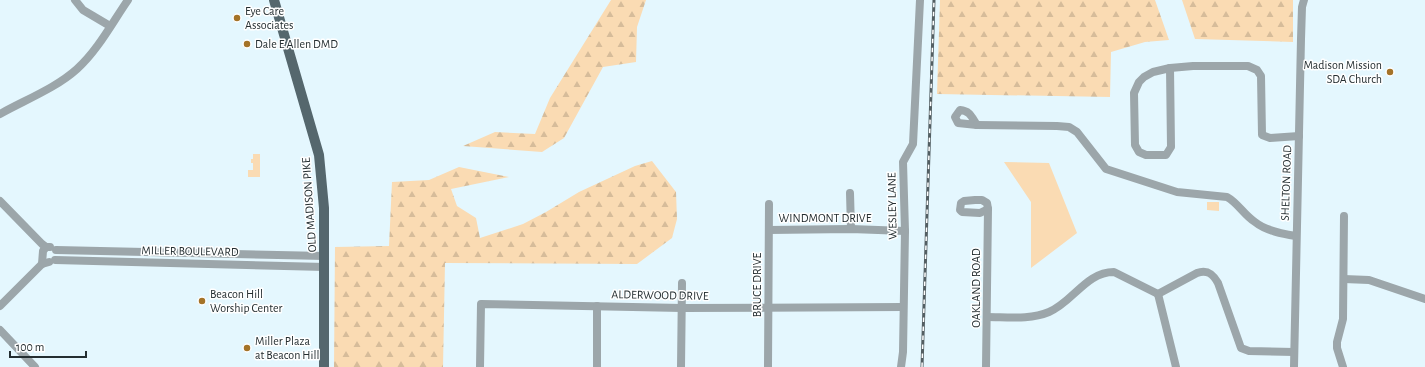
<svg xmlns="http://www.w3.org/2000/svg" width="1425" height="367" viewBox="0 0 1425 367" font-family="'Alegreya Sans',sans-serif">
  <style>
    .grass { fill: #fadbb3 }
    .forest { fill: url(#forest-firs) }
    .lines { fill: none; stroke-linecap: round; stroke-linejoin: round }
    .minor { stroke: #9ca6aa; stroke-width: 8 }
    .major { stroke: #55676d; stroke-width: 10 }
    .rail-casing { stroke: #525e62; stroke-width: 3 }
    .rail { stroke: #fff; stroke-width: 1.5; stroke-dasharray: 4.5; stroke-linecap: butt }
    .poi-dot { fill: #a47328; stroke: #fff; stroke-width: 1.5 }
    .labels { text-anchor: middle; stroke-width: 3; stroke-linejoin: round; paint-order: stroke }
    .poi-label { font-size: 12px; fill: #242e31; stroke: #fff; text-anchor: start }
    .street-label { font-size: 12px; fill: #242e31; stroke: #fff }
  </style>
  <defs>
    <pattern id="forest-firs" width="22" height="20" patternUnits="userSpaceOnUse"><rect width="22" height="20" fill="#fadbb3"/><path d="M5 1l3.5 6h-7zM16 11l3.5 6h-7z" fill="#d6bc9a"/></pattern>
  </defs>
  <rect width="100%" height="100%" fill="#e4f7fe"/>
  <g class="grass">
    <path d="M253,154H260V177H248V170H253V163H251V159H253Z"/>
    <path d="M1004,162L1049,163L1077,233L1031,268V202Z"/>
    <path d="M1207,202H1219V211L1207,210Z"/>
  </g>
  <g class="forest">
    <path d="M611,0H646L637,27L636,62L603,67L564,138L542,152L463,146L495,132L535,134L550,98Z"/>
    <path d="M940,0H1155L1169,40L1145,42L1111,52L1110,97L937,94Z"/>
    <path d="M1182,0H1293V42L1195,39Z"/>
    <path d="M652,161L676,192L677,219L672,238L637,264L445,263L443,367H334L335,247L389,246L392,182L429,180L459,167L509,177L451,189L457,206L476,218L480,238L523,224L546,212L579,192L635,166Z"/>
  </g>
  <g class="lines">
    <g class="minor">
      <path d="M75,0L83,10L110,26"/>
      <path d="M1170,68L1171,147L1166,155H1146L1139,152L1135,145L1134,93L1139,82L1144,77L1153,72Z"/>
      <path d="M1170,68L1193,66H1248L1257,70L1261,76L1262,135L1270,138L1299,136"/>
      <path d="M960,110C970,111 971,116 977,125L958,123L955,117Z"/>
      <path d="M0,114C25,100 56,88 77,69C98,50 112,23 128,0"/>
      <path d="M977,125L1057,126L1069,127L1077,132L1106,169L1177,192L1227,197C1238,203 1244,215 1255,222C1266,231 1283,234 1296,236"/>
      <path d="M850,193L851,229"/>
      <path d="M975,200H982L987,203L988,209L980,213L962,212L960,210L961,203L964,201Z"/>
      <path d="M0,201L42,244L46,247"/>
      <path d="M769,230L851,229L905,231"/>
      <path d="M56,250L325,256"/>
      <path d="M55,260L325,267"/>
      <path d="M42,264L43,251L46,247H50"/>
      <path d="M1344,279L1369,280L1425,299"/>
      <path d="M1158,294L1197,273C1207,269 1213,274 1218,283L1241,348L1249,351L1294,352"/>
      <path d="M1158,294L1176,367"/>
      <path d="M0,306L42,264L49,262"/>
      <path d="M987,317C1007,317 1030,320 1049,312C1073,302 1086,272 1114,272L1158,294"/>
      <path d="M0,330L35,367"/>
      <path d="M480,367L481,304L682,308L903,307"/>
      <path d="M597,367V306"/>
      <path d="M681,367L682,283"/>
      <path d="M768,367L769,204"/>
      <path d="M901,367L903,352L905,231L903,162L913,144L920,0"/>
      <path d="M986,367L988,209"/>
      <path d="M1294,367L1301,39L1302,7L1304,0"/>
      <path d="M1343,367L1337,348V342L1343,319L1344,216"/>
    </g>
    <path class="major" d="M274,0L319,155L324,208V367"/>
    <defs>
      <path id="rail" d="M922,367L934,0"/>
    </defs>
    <use href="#rail" class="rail-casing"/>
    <use href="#rail" class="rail"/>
  </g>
  <g class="poi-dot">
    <circle cx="237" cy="18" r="4"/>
    <circle cx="247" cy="44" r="4"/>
    <circle cx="1390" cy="72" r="4"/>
    <circle cx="202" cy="301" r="4"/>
    <circle cx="247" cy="348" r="4"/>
  </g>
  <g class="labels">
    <g class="poi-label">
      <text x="245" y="15">Eye Care<tspan x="245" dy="14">Associates</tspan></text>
      <text x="255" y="48">Dale E Allen DMD</text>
      <text x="1382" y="69" text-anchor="end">Madison Mission<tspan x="1382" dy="14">SDA Church</tspan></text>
      <text x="210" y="298">Beacon Hill<tspan x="210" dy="14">Worship Center</tspan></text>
      <text x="255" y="345">Miller Plaza<tspan x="255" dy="14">at Beacon Hill</tspan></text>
    </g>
    <g class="street-label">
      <text transform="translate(1286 183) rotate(-88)" y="4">SHELTON ROAD</text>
      <text transform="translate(309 205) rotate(-94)" y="4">OLD MADISON PIKE</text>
      <text transform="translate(892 206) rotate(-91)" y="4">WESLEY LANE</text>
      <text x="825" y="222">WINDMONT DRIVE</text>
      <text transform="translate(190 251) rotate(1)" y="4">MILLER BOULEVARD</text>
      <text transform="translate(757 285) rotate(-90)" y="4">BRUCE DRIVE</text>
      <text transform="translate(976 288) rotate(-90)" y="4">OAKLAND ROAD</text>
      <text transform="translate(660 295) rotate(1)" y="4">ALDERWOOD DRIVE</text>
    </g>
  </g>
  <path d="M10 351v6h76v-6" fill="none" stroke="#242e31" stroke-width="2"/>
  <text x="16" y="351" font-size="12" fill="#242e31" stroke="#ffffff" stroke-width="3" paint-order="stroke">100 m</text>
</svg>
